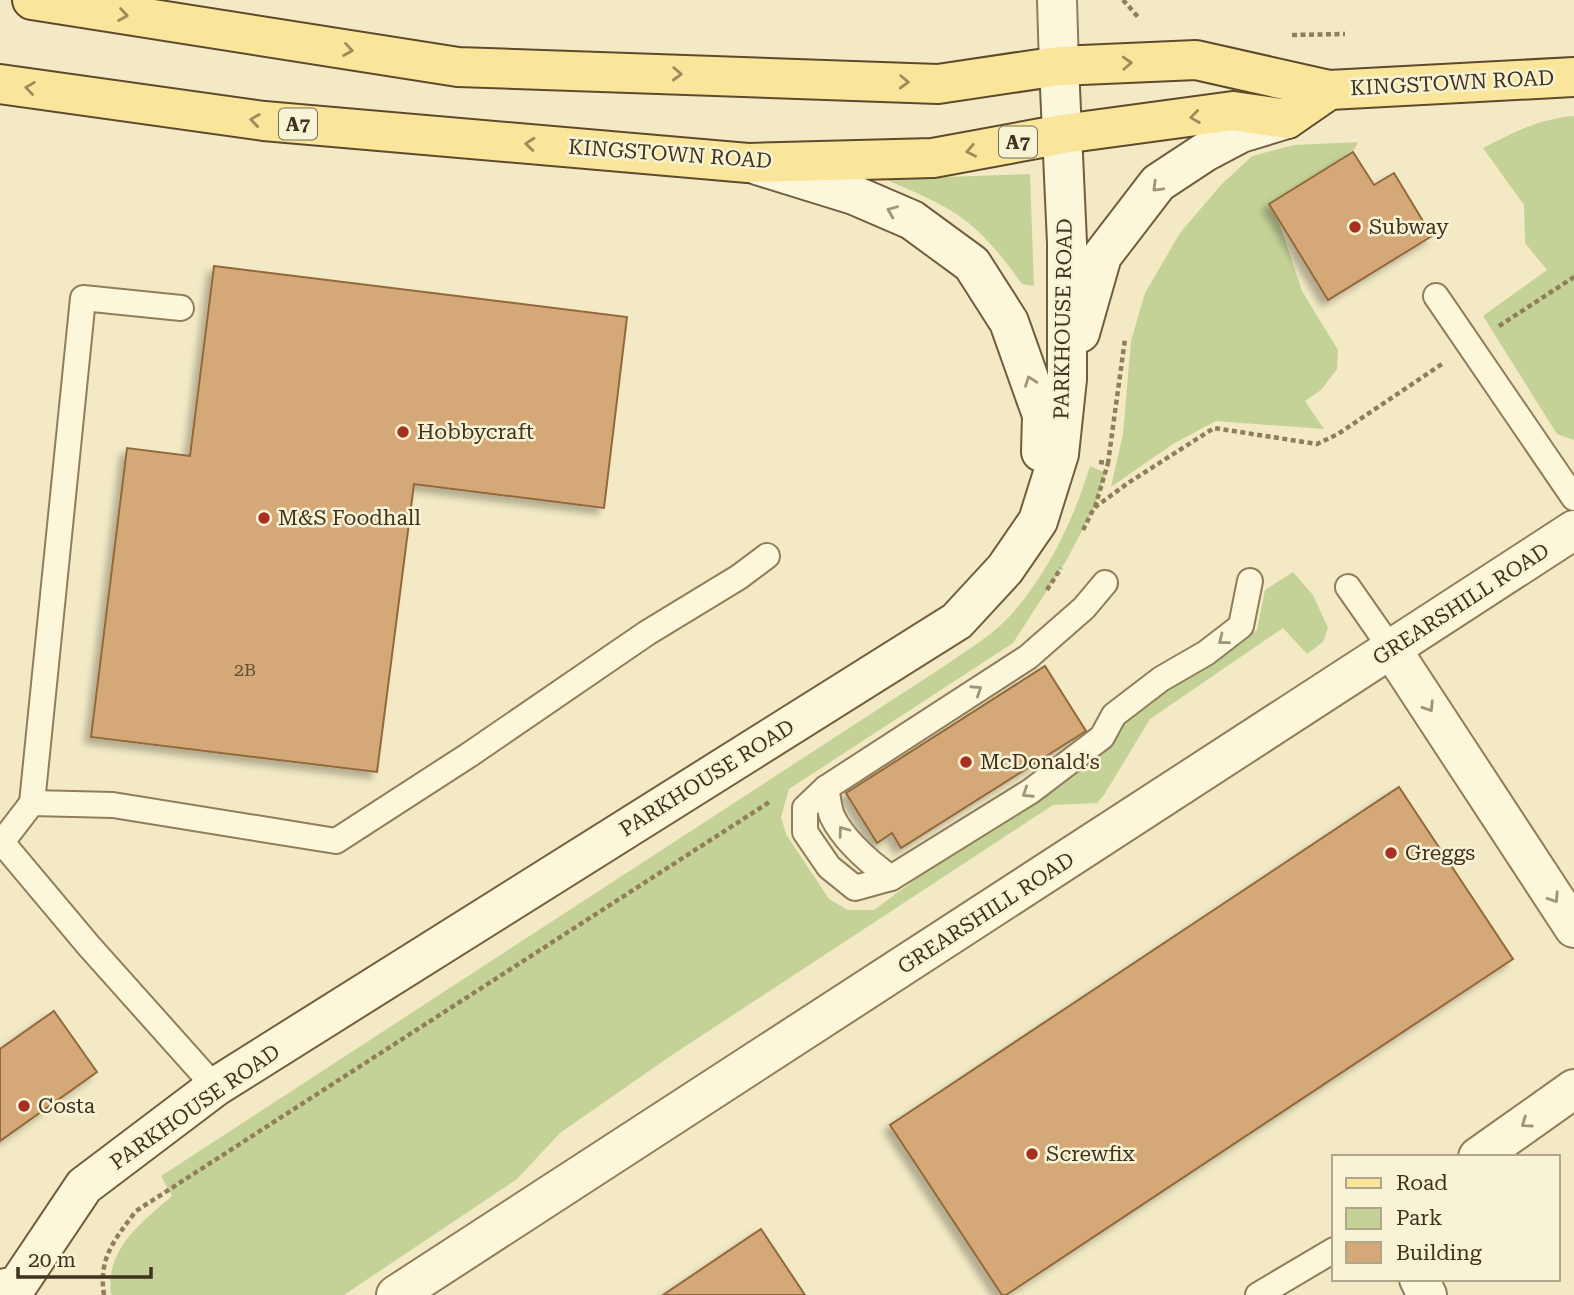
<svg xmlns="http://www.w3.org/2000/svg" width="1574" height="1295" viewBox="0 0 1574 1295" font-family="'Roboto Serif',serif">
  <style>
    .green { fill: #c5d297 }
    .building { fill: #d4a977; stroke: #92683c; stroke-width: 2; filter: url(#shadow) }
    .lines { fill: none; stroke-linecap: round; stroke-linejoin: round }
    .lane-casing { stroke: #907d59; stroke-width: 28 }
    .street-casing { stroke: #907d59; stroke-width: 42 }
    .secondary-casing { stroke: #725d3c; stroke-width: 42 }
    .primary-casing { stroke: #5e492d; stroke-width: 42 }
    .path { stroke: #907d59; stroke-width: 4.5; stroke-dasharray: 5 3.5; stroke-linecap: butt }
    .lane { stroke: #fcf6da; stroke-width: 24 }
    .street { stroke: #fcf6da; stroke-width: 38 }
    .secondary { stroke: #fcf6da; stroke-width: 38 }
    .primary { stroke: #f9e69a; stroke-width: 38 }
    .oneway { stroke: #9c8c5c }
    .oneway2 { stroke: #9e947c }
    .poi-dot { fill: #a63122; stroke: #f9f3d6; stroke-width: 2.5 }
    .labels { text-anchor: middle; stroke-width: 5; stroke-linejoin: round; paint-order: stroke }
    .number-label { font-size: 18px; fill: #645034 }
    .shield { fill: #f9f3d6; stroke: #776c55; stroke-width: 2 }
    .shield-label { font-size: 19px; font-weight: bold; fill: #3f321e }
    .street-label { font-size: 21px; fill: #3f321e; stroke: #f9f3d6 }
    .poi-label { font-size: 21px; fill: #3f321e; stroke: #f9f3d6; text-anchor: start }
  </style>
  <defs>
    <filter id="shadow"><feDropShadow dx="-6" dy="6" stdDeviation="3.5" flood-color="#0004"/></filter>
  </defs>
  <rect width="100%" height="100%" fill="#f3eac5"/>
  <g class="green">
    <path d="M1574,116V440L1557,434L1483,316L1547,270L1525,243L1524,205L1483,148C1512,133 1541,118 1574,116Z"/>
    <path d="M1358,142L1353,152L1269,204L1278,219L1302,291L1338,350L1337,369L1321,390L1305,401L1324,429L1216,421L1173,444L1111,487L1123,434L1131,341L1145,293L1180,233L1220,186L1252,156L1294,145Z"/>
    <path d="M1030,174L1034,286L1022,284C1002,256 980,228 950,210C930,198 907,189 885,179Z"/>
    <path d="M1090,466L1106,473L1094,508L1066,561L1013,643L789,789L781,817L786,834L829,899L848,910H874L940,861L1101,756L1121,725L1140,704L1257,630L1265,590L1293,572L1313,595L1328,628L1323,642L1307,654L1283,628L1150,719L1104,795L1097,803L1053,805L672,1055L560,1133L517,1179L344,1295H111C105,1249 141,1223 172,1196L161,1176L949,663C967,650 989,637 1005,621C1046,578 1073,522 1090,466Z"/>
  </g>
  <g class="building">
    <path d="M1353,152L1374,185L1394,173L1432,236L1328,300L1269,204Z"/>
    <path d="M214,266L627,317L604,508L414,484L377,772L91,737L127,448L190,456Z"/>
    <path d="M1045,666L1086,731L901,848L892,833L877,843L846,793Z"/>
    <path d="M1399,787L1513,959L1006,1295H1002L890,1125Z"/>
    <path d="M54,1011L97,1072L0,1141V1049Z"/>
    <path d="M761,1229L805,1295H663Z"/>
  </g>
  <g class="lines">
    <defs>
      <g id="lane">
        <path d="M1436,296L1574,498"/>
        <path d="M1105,583L1084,608L1028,657L826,788C828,797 829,808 832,816C844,841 869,862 891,878L1031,791L1102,737L1114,715L1161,679L1206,653L1241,626L1250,581"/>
        <path d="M1348,587L1392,650"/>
        <path d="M826,788L805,808V832L829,867L855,888L891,878"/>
        <path d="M32,803L83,298L181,308"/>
        <path d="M0,840L89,946L215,1087"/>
        <path d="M2,842L32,803L113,805L336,841L469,755L647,633L739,577L767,556"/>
        <path d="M1258,1295L1334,1250"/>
      </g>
      <g id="street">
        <path d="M1057,0L1059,66"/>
        <path d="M1392,650L1574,928"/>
        <path d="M1478,1157L1574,1089"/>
        <path d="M1419,1279L1427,1295"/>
        <path d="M396,1295L1574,530"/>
      </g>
      <g id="secondary">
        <path d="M757,165L854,195L912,220L972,264L1009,322L1042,415L1041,452"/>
        <path d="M1080,333L1102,256L1158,183L1205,152L1241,133L1287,119"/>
        <path d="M0,1289L17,1286L84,1186L215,1087L957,621L1005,569L1038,521L1059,454L1067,379V243L1059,66"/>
      </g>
      <g id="primary">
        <path d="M32,0L458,67L938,84L1059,66L1196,60L1329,90L1574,77"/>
        <path d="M0,84L264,121L748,163L933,158L1063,134L1233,111L1287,119L1329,90"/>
      </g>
    </defs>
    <use href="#lane" class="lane-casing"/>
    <use href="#street" class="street-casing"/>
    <use href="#secondary" class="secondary-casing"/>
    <use href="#primary" class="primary-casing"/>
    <g class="path">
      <path d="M1123,0L1139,18"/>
      <path d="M1292,35L1345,34"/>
      <path d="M1499,326L1574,277"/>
      <path d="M1099,462L1108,463L1125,339"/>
      <path d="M1095,507L1108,463"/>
      <path d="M1083,530L1094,508L1128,483L1214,428L1317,444L1338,434L1442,364"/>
      <path d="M1047,590L1061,568"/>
      <path d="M104,1295C98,1258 115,1239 136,1211L771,801"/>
    </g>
    <use href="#lane" class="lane"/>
    <use href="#street" class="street"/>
    <use href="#secondary" class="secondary"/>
    <use href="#primary" class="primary"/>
  </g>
  <defs><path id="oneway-chevron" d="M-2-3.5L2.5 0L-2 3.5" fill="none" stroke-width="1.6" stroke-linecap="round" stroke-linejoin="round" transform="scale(1.75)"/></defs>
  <g class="oneway">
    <use href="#oneway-chevron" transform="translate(123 15) rotate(9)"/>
    <use href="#oneway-chevron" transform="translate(348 50) rotate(9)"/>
    <use href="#oneway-chevron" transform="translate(1127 63) rotate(-3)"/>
    <use href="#oneway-chevron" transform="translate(677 74) rotate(2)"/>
    <use href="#oneway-chevron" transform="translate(904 82) rotate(2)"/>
    <use href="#oneway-chevron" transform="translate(30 88) rotate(-172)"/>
    <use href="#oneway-chevron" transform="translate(1195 117) rotate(172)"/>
    <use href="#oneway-chevron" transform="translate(255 120) rotate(-172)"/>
    <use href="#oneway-chevron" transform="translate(530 144) rotate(-175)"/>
    <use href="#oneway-chevron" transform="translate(971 151) rotate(169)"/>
  </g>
  <g class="oneway2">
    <use href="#oneway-chevron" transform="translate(1157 187) rotate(135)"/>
    <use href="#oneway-chevron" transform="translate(892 211) rotate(-157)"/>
    <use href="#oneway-chevron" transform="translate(1030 381) rotate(-110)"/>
    <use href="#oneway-chevron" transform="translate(1223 640) rotate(142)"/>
    <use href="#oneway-chevron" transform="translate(977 690) rotate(-33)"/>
    <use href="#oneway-chevron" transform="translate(1429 707) rotate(57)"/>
    <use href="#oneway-chevron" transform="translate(1027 793) rotate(147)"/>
    <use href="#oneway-chevron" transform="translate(843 831) rotate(-126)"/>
    <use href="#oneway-chevron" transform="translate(1554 898) rotate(57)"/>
    <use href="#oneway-chevron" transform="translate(1526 1123) rotate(145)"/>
  </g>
  <g class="poi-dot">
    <circle cx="1355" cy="227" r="7"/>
    <circle cx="403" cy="432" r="7"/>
    <circle cx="264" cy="518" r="7"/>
    <circle cx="966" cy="762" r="7"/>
    <circle cx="1391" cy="853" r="7"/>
    <circle cx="24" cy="1106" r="7"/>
    <circle cx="1032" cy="1154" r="7"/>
  </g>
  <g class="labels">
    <g class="number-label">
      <text x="245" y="676">2B</text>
    </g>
    <g class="shield">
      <rect x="279" y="108.5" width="38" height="31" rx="5"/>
      <rect x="999" y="126.5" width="38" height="31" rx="5"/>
    </g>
    <g class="shield-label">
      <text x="298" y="131">A7</text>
      <text x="1018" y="149">A7</text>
    </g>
    <g class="street-label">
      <text transform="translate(1452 83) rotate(-3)" y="7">KINGSTOWN ROAD</text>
      <text transform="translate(670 154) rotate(4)" y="7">KINGSTOWN ROAD</text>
      <text transform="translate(1063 319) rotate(-89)" y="7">PARKHOUSE ROAD</text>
      <text transform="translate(1461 604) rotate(-33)" y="7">GREARSHILL ROAD</text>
      <text transform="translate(707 778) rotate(-32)" y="7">PARKHOUSE ROAD</text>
      <text transform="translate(986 913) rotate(-33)" y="7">GREARSHILL ROAD</text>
      <text transform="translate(195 1107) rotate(-35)" y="7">PARKHOUSE ROAD</text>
    </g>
    <g class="poi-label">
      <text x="1369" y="234">Subway</text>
      <text x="417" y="439">Hobbycraft</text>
      <text x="278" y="525">M&amp;S Foodhall</text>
      <text x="980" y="769">McDonald's</text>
      <text x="1405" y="860">Greggs</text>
      <text x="38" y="1113">Costa</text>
      <text x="1046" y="1161">Screwfix</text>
    </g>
  </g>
  <rect x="1332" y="1155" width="228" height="126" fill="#f9f3d6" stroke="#afa68c" stroke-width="2"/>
  <rect x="1346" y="1178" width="35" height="10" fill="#f9e69a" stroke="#afa68c" stroke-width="2"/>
  <text x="1396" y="1190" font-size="21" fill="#3f321e">Road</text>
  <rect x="1346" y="1208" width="35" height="21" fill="#c5d297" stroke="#afa68c" stroke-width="2"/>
  <text x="1396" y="1225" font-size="21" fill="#3f321e">Park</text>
  <rect x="1346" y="1242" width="35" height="21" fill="#d4a977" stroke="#afa68c" stroke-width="2"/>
  <text x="1396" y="1260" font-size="21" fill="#3f321e">Building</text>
  <path d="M18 1267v10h133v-10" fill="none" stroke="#3f321e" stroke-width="3.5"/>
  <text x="28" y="1267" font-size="21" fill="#3f321e" stroke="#f9f3d6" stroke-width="5" paint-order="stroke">20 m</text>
</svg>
